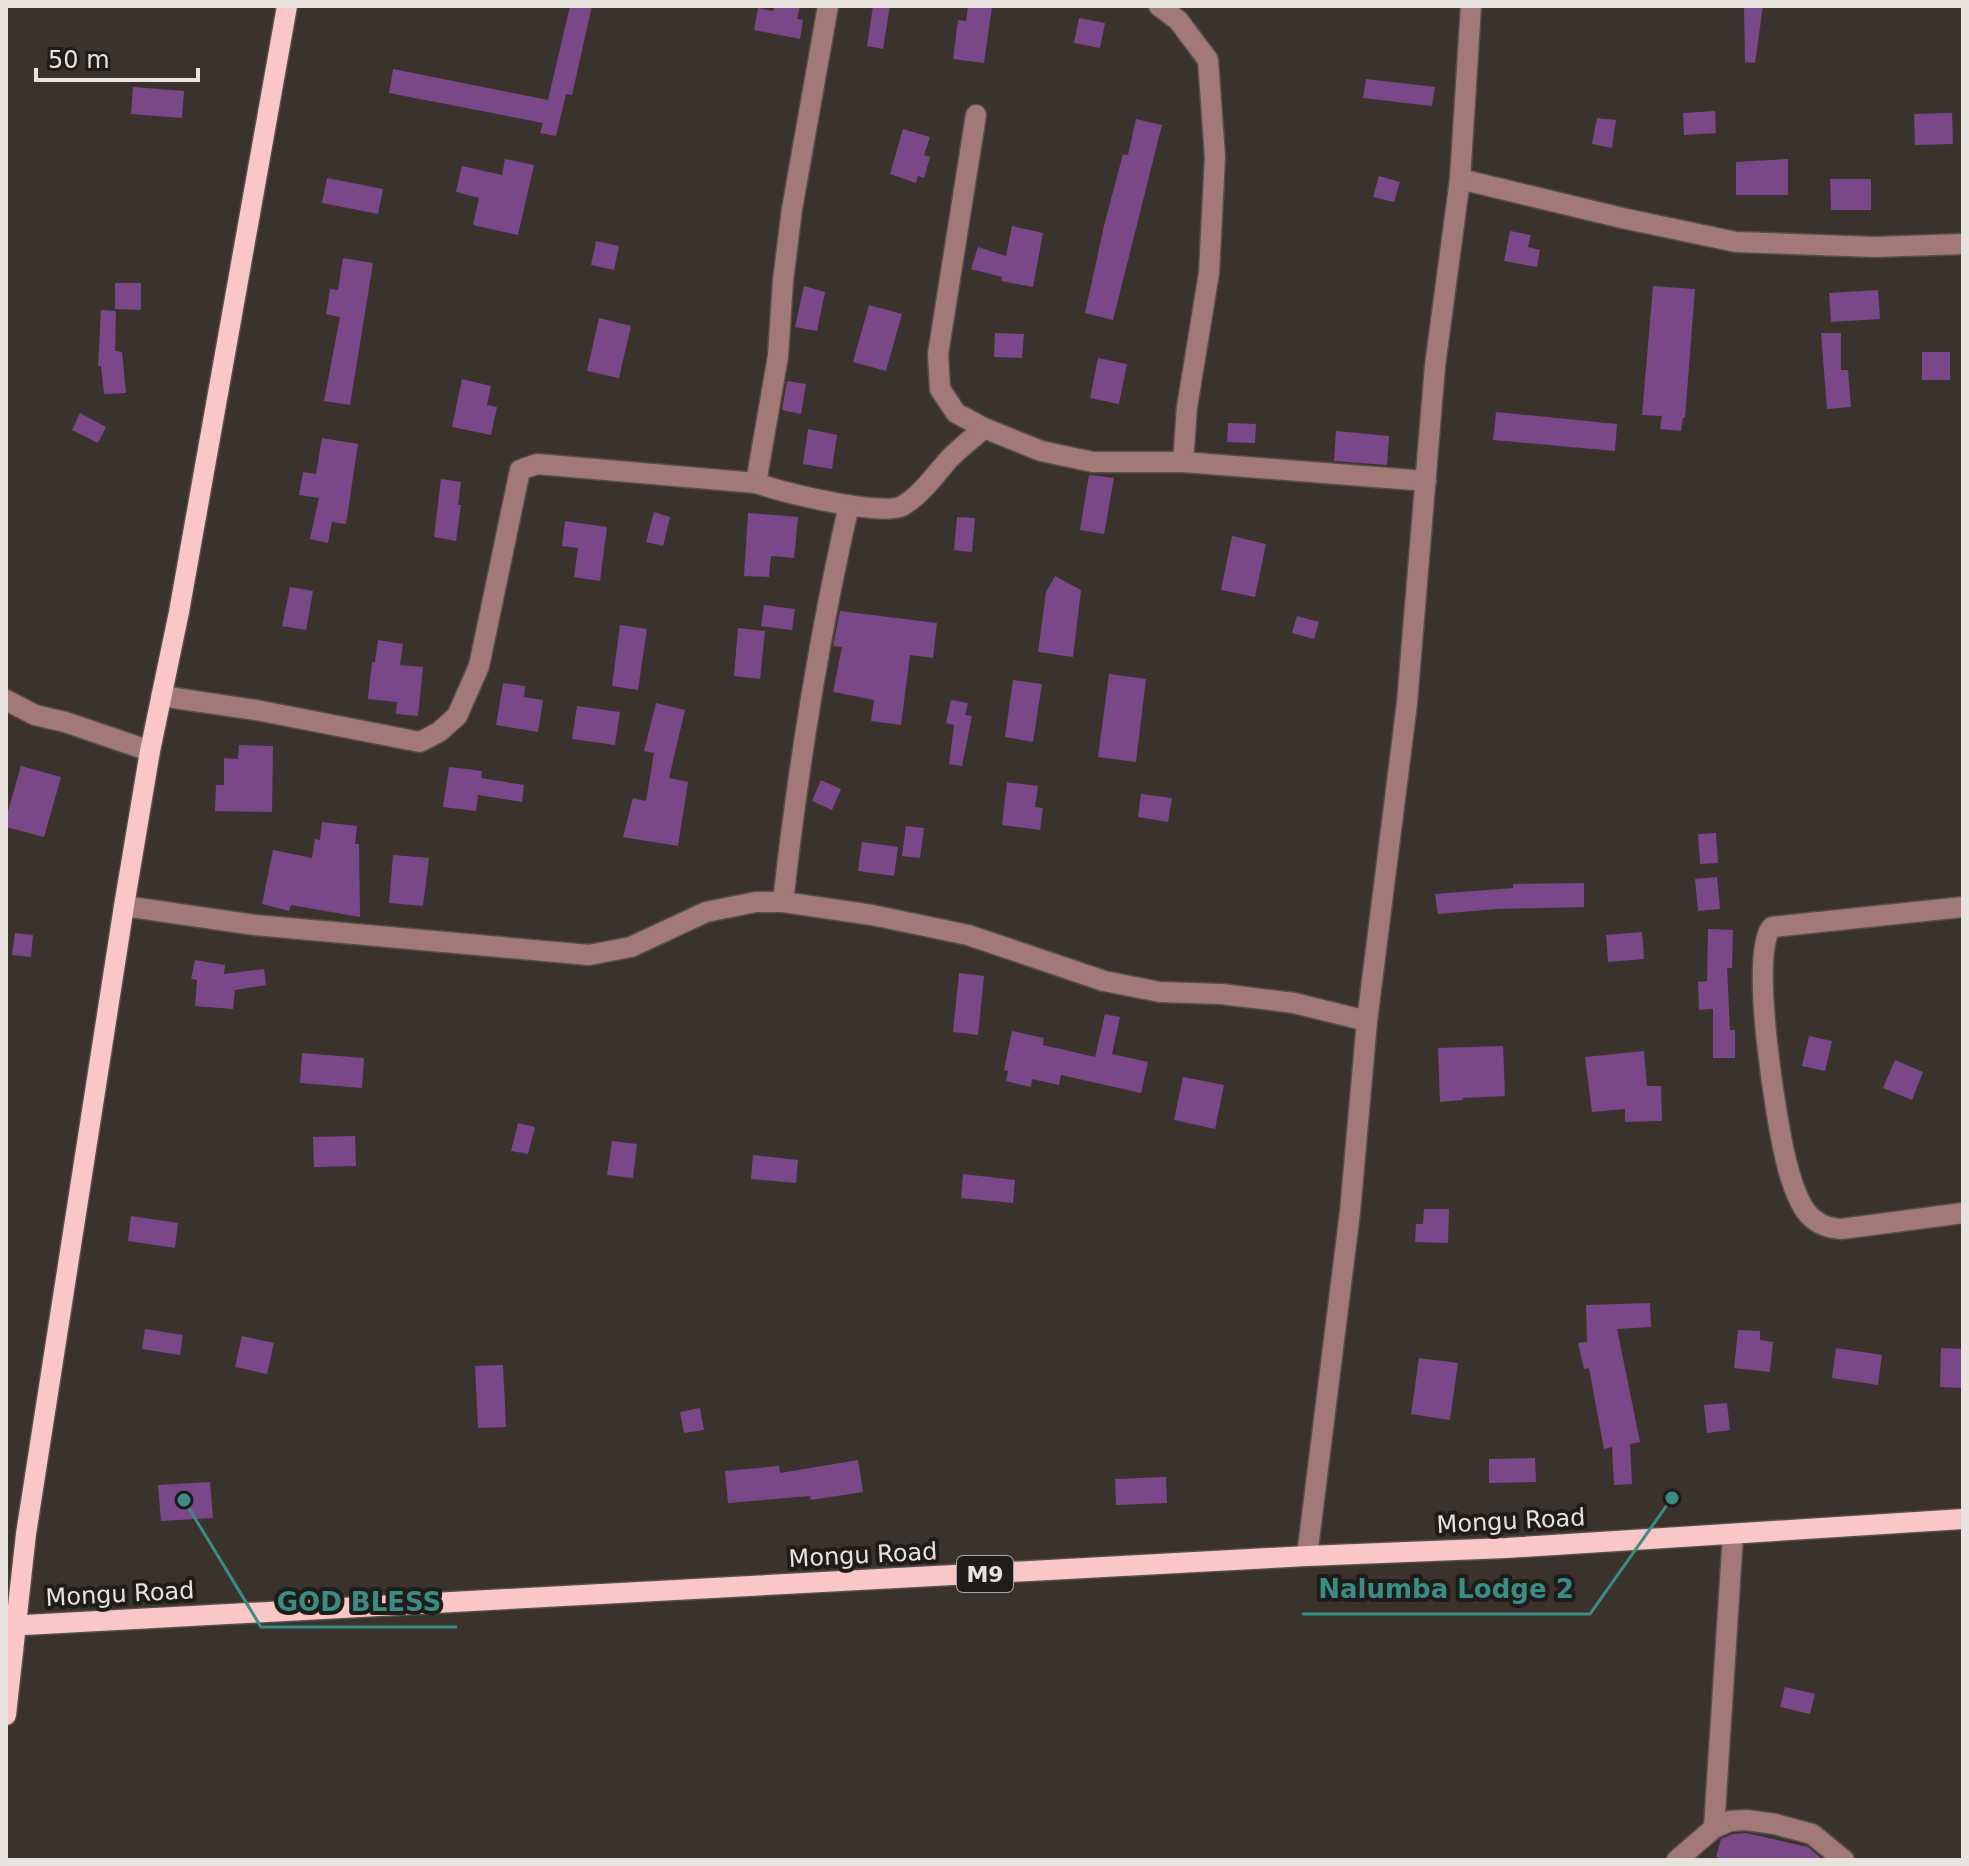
<svg xmlns="http://www.w3.org/2000/svg" width="1969" height="1866" viewBox="0 0 1969 1866" font-family="'DejaVu Sans',sans-serif">
  <style>
    .building { fill: #7a4789 }
    .lines { fill: none; stroke-linecap: round; stroke-linejoin: round }
    .minor-casing { stroke: #564f49; stroke-width: 23 }
    .major-casing { stroke: #564f49; stroke-width: 23 }
    .minor { stroke: #a37978; stroke-width: 20 }
    .major { stroke: #fac6c6; stroke-width: 20 }
    .labels { text-anchor: middle; stroke-width: 8; stroke-linejoin: round; paint-order: stroke }
    .shield { fill: #1f1c19; stroke: #aca7a4; stroke-width: 2 }
    .shield-label { font-size: 22px; font-weight: bold; fill: #e8e3df }
    .street-label { font-size: 24px; fill: #e8e3df; stroke: #1f1c19 }
    .leader { fill: none; stroke: #3a8c85; stroke-width: 3 }
    .callout-dot { fill: #3a8c85; stroke: #1f1c19; stroke-width: 3 }
    .callout-label { font-size: 26px; text-anchor: middle; font-weight: bold; fill: #3a8c85; stroke: #1f1c19; stroke-width: 8; stroke-linejoin: round; paint-order: stroke }
  </style>
  <rect width="100%" height="100%" fill="#3a332d"/>
  <g class="building">
    <path d="M570,6H592L572,95L566,94L556,136L540,133L543,123L389,93L393,69L548,100Z"/>
    <path d="M775,6H800L797,19L803,20L800,39L754,30L758,8L773,11Z"/>
    <path d="M873,6H890L883,49L867,46Z"/>
    <path d="M968,6H992L984,63L953,59L958,20L966,21Z"/>
    <path d="M1744,6H1763L1755,63L1745,62Z"/>
    <path d="M1079,18L1105,23L1100,48L1074,43Z"/>
    <path d="M1366,79L1435,87L1432,106L1363,98Z"/>
    <path d="M133,87L184,91L182,118L131,114Z"/>
    <path d="M1715,111L1716,133L1684,135L1683,113Z"/>
    <path d="M1952,113L1953,144L1915,145L1914,114Z"/>
    <path d="M1597,118L1616,120L1612,148L1592,144Z"/>
    <path d="M1136,119L1162,125L1113,320L1085,313L1104,226L1123,154L1128,155Z"/>
    <path d="M903,129L930,137L924,155L930,157L924,178L918,176L916,183L890,174Z"/>
    <path d="M505,159L534,165L518,235L473,225L479,198L456,192L462,166L502,175Z"/>
    <path d="M1788,159V195H1736V162Z"/>
    <path d="M1379,176L1400,182L1394,202L1373,197Z"/>
    <path d="M327,178L383,189L378,214L322,203Z"/>
    <path d="M1830,179H1871V210H1831Z"/>
    <path d="M1012,226L1043,233L1033,287L1001,281L1002,277L971,269L978,247L1006,256Z"/>
    <path d="M1510,231L1531,235L1528,247L1540,250L1537,267L1504,261Z"/>
    <path d="M596,241L619,246L614,270L591,265Z"/>
    <path d="M343,258L373,263L350,405L324,401L340,317L326,314L330,289L338,290Z"/>
    <path d="M115,283H141V310L115,309Z"/>
    <path d="M804,286L825,292L817,331L795,327Z"/>
    <path d="M1653,286L1695,289L1685,418H1683L1681,431L1660,429L1662,416L1642,415Z"/>
    <path d="M1878,290L1880,319L1831,322L1829,293Z"/>
    <path d="M869,305L902,314L886,371L853,362Z"/>
    <path d="M101,310L116,311L115,351L122,352L126,393L104,394L101,366H98Z"/>
    <path d="M599,318L631,326L619,378L587,371Z"/>
    <path d="M995,333L1024,334L1022,358L994,357Z"/>
    <path d="M1821,333H1841V370H1848L1851,407L1827,409Z"/>
    <rect x="1922" y="352" width="28" height="28"/>
    <path d="M1098,358L1127,364L1119,404L1090,398Z"/>
    <path d="M462,379L491,386L487,405L497,407L491,435L452,427Z"/>
    <path d="M787,381L806,384L801,414L782,410Z"/>
    <path d="M1496,412L1617,424L1615,451L1493,440Z"/>
    <path d="M80,413L106,427L98,443L72,430Z"/>
    <path d="M1228,423L1256,424L1255,443L1227,442Z"/>
    <path d="M808,429L837,435L832,469L803,464Z"/>
    <path d="M1336,431L1389,436L1387,465L1334,461Z"/>
    <path d="M322,438L358,444L346,524L332,522L328,543L310,539L319,498L299,495L303,472L316,474Z"/>
    <path d="M1089,475L1114,478L1104,534L1080,530Z"/>
    <path d="M441,479L461,482L458,505H461L456,541L434,537Z"/>
    <path d="M654,512L670,517L663,546L646,542Z"/>
    <path d="M748,513L798,517L794,558L771,556L769,577L744,576Z"/>
    <path d="M957,517L975,518L972,552L954,550Z"/>
    <path d="M565,521L607,527L600,581L574,577L578,548L562,546Z"/>
    <path d="M1232,536L1266,544L1255,597L1221,590Z"/>
    <path d="M1055,576L1081,590L1073,657L1038,652L1046,592Z"/>
    <path d="M290,587L313,591L306,630L282,626Z"/>
    <path d="M764,605L795,609L792,630L761,626Z"/>
    <path d="M840,611L937,623L933,658L910,655L901,725L871,721L874,700L833,692L842,647L833,646Z"/>
    <path d="M1297,616L1319,622L1314,639L1292,633Z"/>
    <path d="M620,625L647,629L638,690L612,686Z"/>
    <path d="M738,628L765,631L760,679L734,676Z"/>
    <path d="M378,640L403,644L400,665L423,667L418,716L396,714L397,702L368,699L372,662H375Z"/>
    <path d="M1109,674L1146,679L1136,762L1098,757Z"/>
    <path d="M1013,680L1042,684L1033,742L1005,737Z"/>
    <path d="M503,683L525,686L524,697L543,700L538,732L496,725Z"/>
    <path d="M951,700L968,703L965,715L972,716L962,766L949,764L954,725L946,723Z"/>
    <path d="M656,703L685,710L669,778L688,782L678,846L623,837L633,798L646,801L654,753L644,751Z"/>
    <path d="M577,706L620,712L615,745L572,739Z"/>
    <path d="M239,745L273,746L272,812L215,811L216,785H224V758L238,759Z"/>
    <path d="M21,766L61,777L44,837L6,827V818Z"/>
    <path d="M449,767L482,771L481,778L524,785L522,802L478,795L476,811L443,807Z"/>
    <path d="M821,780L841,789L832,810L812,801Z"/>
    <path d="M1007,782L1038,786L1035,807L1043,808L1040,830L1002,825Z"/>
    <path d="M1141,794L1172,798L1168,822L1138,817Z"/>
    <path d="M322,822L357,826L355,844H359L360,917L291,905L289,911L262,904L273,850L312,858L315,839L320,840Z"/>
    <path d="M906,826L924,828L920,858L902,856Z"/>
    <path d="M1716,833L1718,863L1700,864L1698,834Z"/>
    <path d="M862,842L898,847L894,876L858,871Z"/>
    <path d="M393,855L429,858L423,906L389,903Z"/>
    <path d="M1717,877L1720,909L1698,911L1695,879Z"/>
    <path d="M1584,883V907L1497,909L1438,914L1435,894L1513,888V884Z"/>
    <path d="M1708,929L1733,930L1732,968H1727L1730,1030H1735V1058H1713V1009L1699,1010L1698,982L1707,981Z"/>
    <path d="M1642,932L1644,959L1608,962L1606,935Z"/>
    <path d="M15,933L33,935L31,957L12,955Z"/>
    <path d="M195,960L225,965L224,974L264,969L266,985L235,990L233,1009L195,1006L197,980L191,979Z"/>
    <path d="M959,973L984,976L978,1035L953,1032Z"/>
    <path d="M1105,1014L1120,1017L1112,1054L1148,1062L1141,1093L1061,1075L1059,1085L1032,1079L1031,1087L1006,1081L1008,1071L1004,1070L1012,1031L1044,1038L1043,1045L1095,1057Z"/>
    <path d="M1809,1036L1832,1041L1825,1071L1802,1066Z"/>
    <path d="M1503,1046L1505,1096L1463,1098V1100L1440,1102L1438,1048Z"/>
    <path d="M1644,1051L1647,1086H1661L1662,1121L1625,1122V1109L1592,1112L1585,1057Z"/>
    <path d="M302,1053L364,1058L362,1088L300,1083Z"/>
    <path d="M1895,1060L1923,1072L1912,1100L1883,1088Z"/>
    <path d="M1183,1077L1224,1085L1215,1129L1174,1120Z"/>
    <path d="M518,1123L535,1127L528,1154L511,1151Z"/>
    <path d="M355,1136L356,1166L314,1167L313,1137Z"/>
    <path d="M612,1141L637,1144L633,1178L607,1175Z"/>
    <path d="M753,1155L798,1160L796,1183L751,1179Z"/>
    <path d="M963,1174L1015,1180L1013,1203L961,1198Z"/>
    <path d="M1424,1209H1449L1448,1243L1415,1242L1416,1224H1423Z"/>
    <path d="M131,1216L178,1223L175,1248L128,1241Z"/>
    <path d="M1650,1303L1651,1327L1617,1329L1640,1442L1630,1444L1632,1484L1614,1485L1612,1447L1604,1449L1589,1368L1584,1369L1578,1343L1587,1342L1586,1305Z"/>
    <path d="M145,1329L183,1335L180,1355L142,1349Z"/>
    <path d="M1738,1330L1760,1331V1340L1773,1342L1770,1372L1734,1368Z"/>
    <path d="M242,1336L274,1343L267,1374L235,1367Z"/>
    <path d="M1836,1348L1882,1355L1878,1385L1832,1378Z"/>
    <path d="M1941,1348L1963,1349V1388L1940,1387Z"/>
    <path d="M1419,1358L1458,1363L1450,1420L1411,1414Z"/>
    <path d="M503,1365L506,1427L478,1428L475,1366Z"/>
    <path d="M1727,1403L1730,1430L1707,1433L1704,1405Z"/>
    <path d="M700,1408L704,1430L684,1433L680,1412Z"/>
    <path d="M1535,1458L1536,1482L1489,1483V1459Z"/>
    <path d="M858,1460L863,1492L811,1500L810,1496L728,1503L725,1471L779,1466L780,1473Z"/>
    <path d="M1166,1477L1167,1503L1116,1505L1115,1479Z"/>
    <path d="M210,1482L213,1518L161,1521L158,1485Z"/>
    <path d="M1785,1687L1815,1694L1810,1714L1780,1707Z"/>
    <path d="M1746,1833L1808,1847L1823,1860H1728L1716,1857L1721,1839L1733,1834Z"/>
  </g>
  <g class="lines">
    <defs>
      <g id="minor">
        <path d="M828,6L792,209L783,281L778,356L756,483C782,492 881,517 902,506C922,495 936,473 951,457C961,447 973,438 984,428"/>
        <path d="M1159,6L1178,20L1208,60L1215,157L1209,273L1187,407L1183,462"/>
        <path d="M976,115L938,354L940,389L956,413L984,428L1041,451L1093,462H1183L1426,481"/>
        <path d="M1460,179L1622,218L1736,242L1875,247L1963,244"/>
        <path d="M161,696L256,710L420,742L439,732L457,716L479,666L520,470L537,464L756,483"/>
        <path d="M6,700L35,715L65,722L150,751"/>
        <path d="M783,902C798,768 819,636 849,505"/>
        <path d="M124,906L255,925L589,955L631,947L706,912L756,902H783L872,915L968,935L1104,981L1160,992L1221,994L1294,1003L1367,1021"/>
        <path d="M1963,907L1772,927C1748,949 1777,1128 1787,1164C1790,1178 1797,1198 1805,1210C1814,1223 1827,1228 1841,1229L1963,1213"/>
        <path d="M1307,1556L1350,1212L1367,1021L1407,703L1435,366L1460,179L1471,6"/>
        <path d="M1714,1828L1730,1821L1746,1820L1775,1824L1812,1834L1844,1860"/>
        <path d="M1677,1860L1714,1828L1733,1535"/>
      </g>
      <g id="major">
        <path d="M6,1626L1307,1556L1506,1548L1963,1519"/>
        <path d="M6,1715L26,1534L124,906L150,751L179,612L287,6"/>
      </g>
    </defs>
    <use href="#minor" class="minor-casing"/>
    <use href="#major" class="major-casing"/>
    <use href="#minor" class="minor"/>
    <use href="#major" class="major"/>
  </g>
  <g class="labels">
    <rect class="shield" x="957" y="1556" width="56" height="36" rx="6"/>
    <g class="shield-label">
      <text x="985" y="1582">M9</text>
    </g>
    <g class="street-label">
      <text transform="translate(1511 1521) rotate(-3)" y="8">Mongu Road</text>
      <text transform="translate(863 1555) rotate(-3)" y="8">Mongu Road</text>
      <text transform="translate(120 1594) rotate(-3)" y="8">Mongu Road</text>
    </g>
  </g>
  <path class="leader" d="M1672 1498L1590 1614H1302M184 1500L261 1627H457"/>
  <g class="callout-dot">
    <circle cx="1672" cy="1498" r="8"/>
    <circle cx="184" cy="1500" r="8"/>
  </g>
  <g class="callout-label">
    <text x="1446" y="1598">Nalumba Lodge 2</text>
    <text x="359" y="1611">GOD BLESS</text>
  </g>
  <rect width="1969" height="1866" fill="none" stroke="#e8e3df" stroke-width="16"/>
  <path d="M36 68v12h162v-12" fill="none" stroke="#e8e3df" stroke-width="4"/>
  <text x="48" y="68" font-size="24" fill="#e8e3df" stroke="#1f1c19" stroke-width="6" paint-order="stroke">50 m</text>
</svg>
